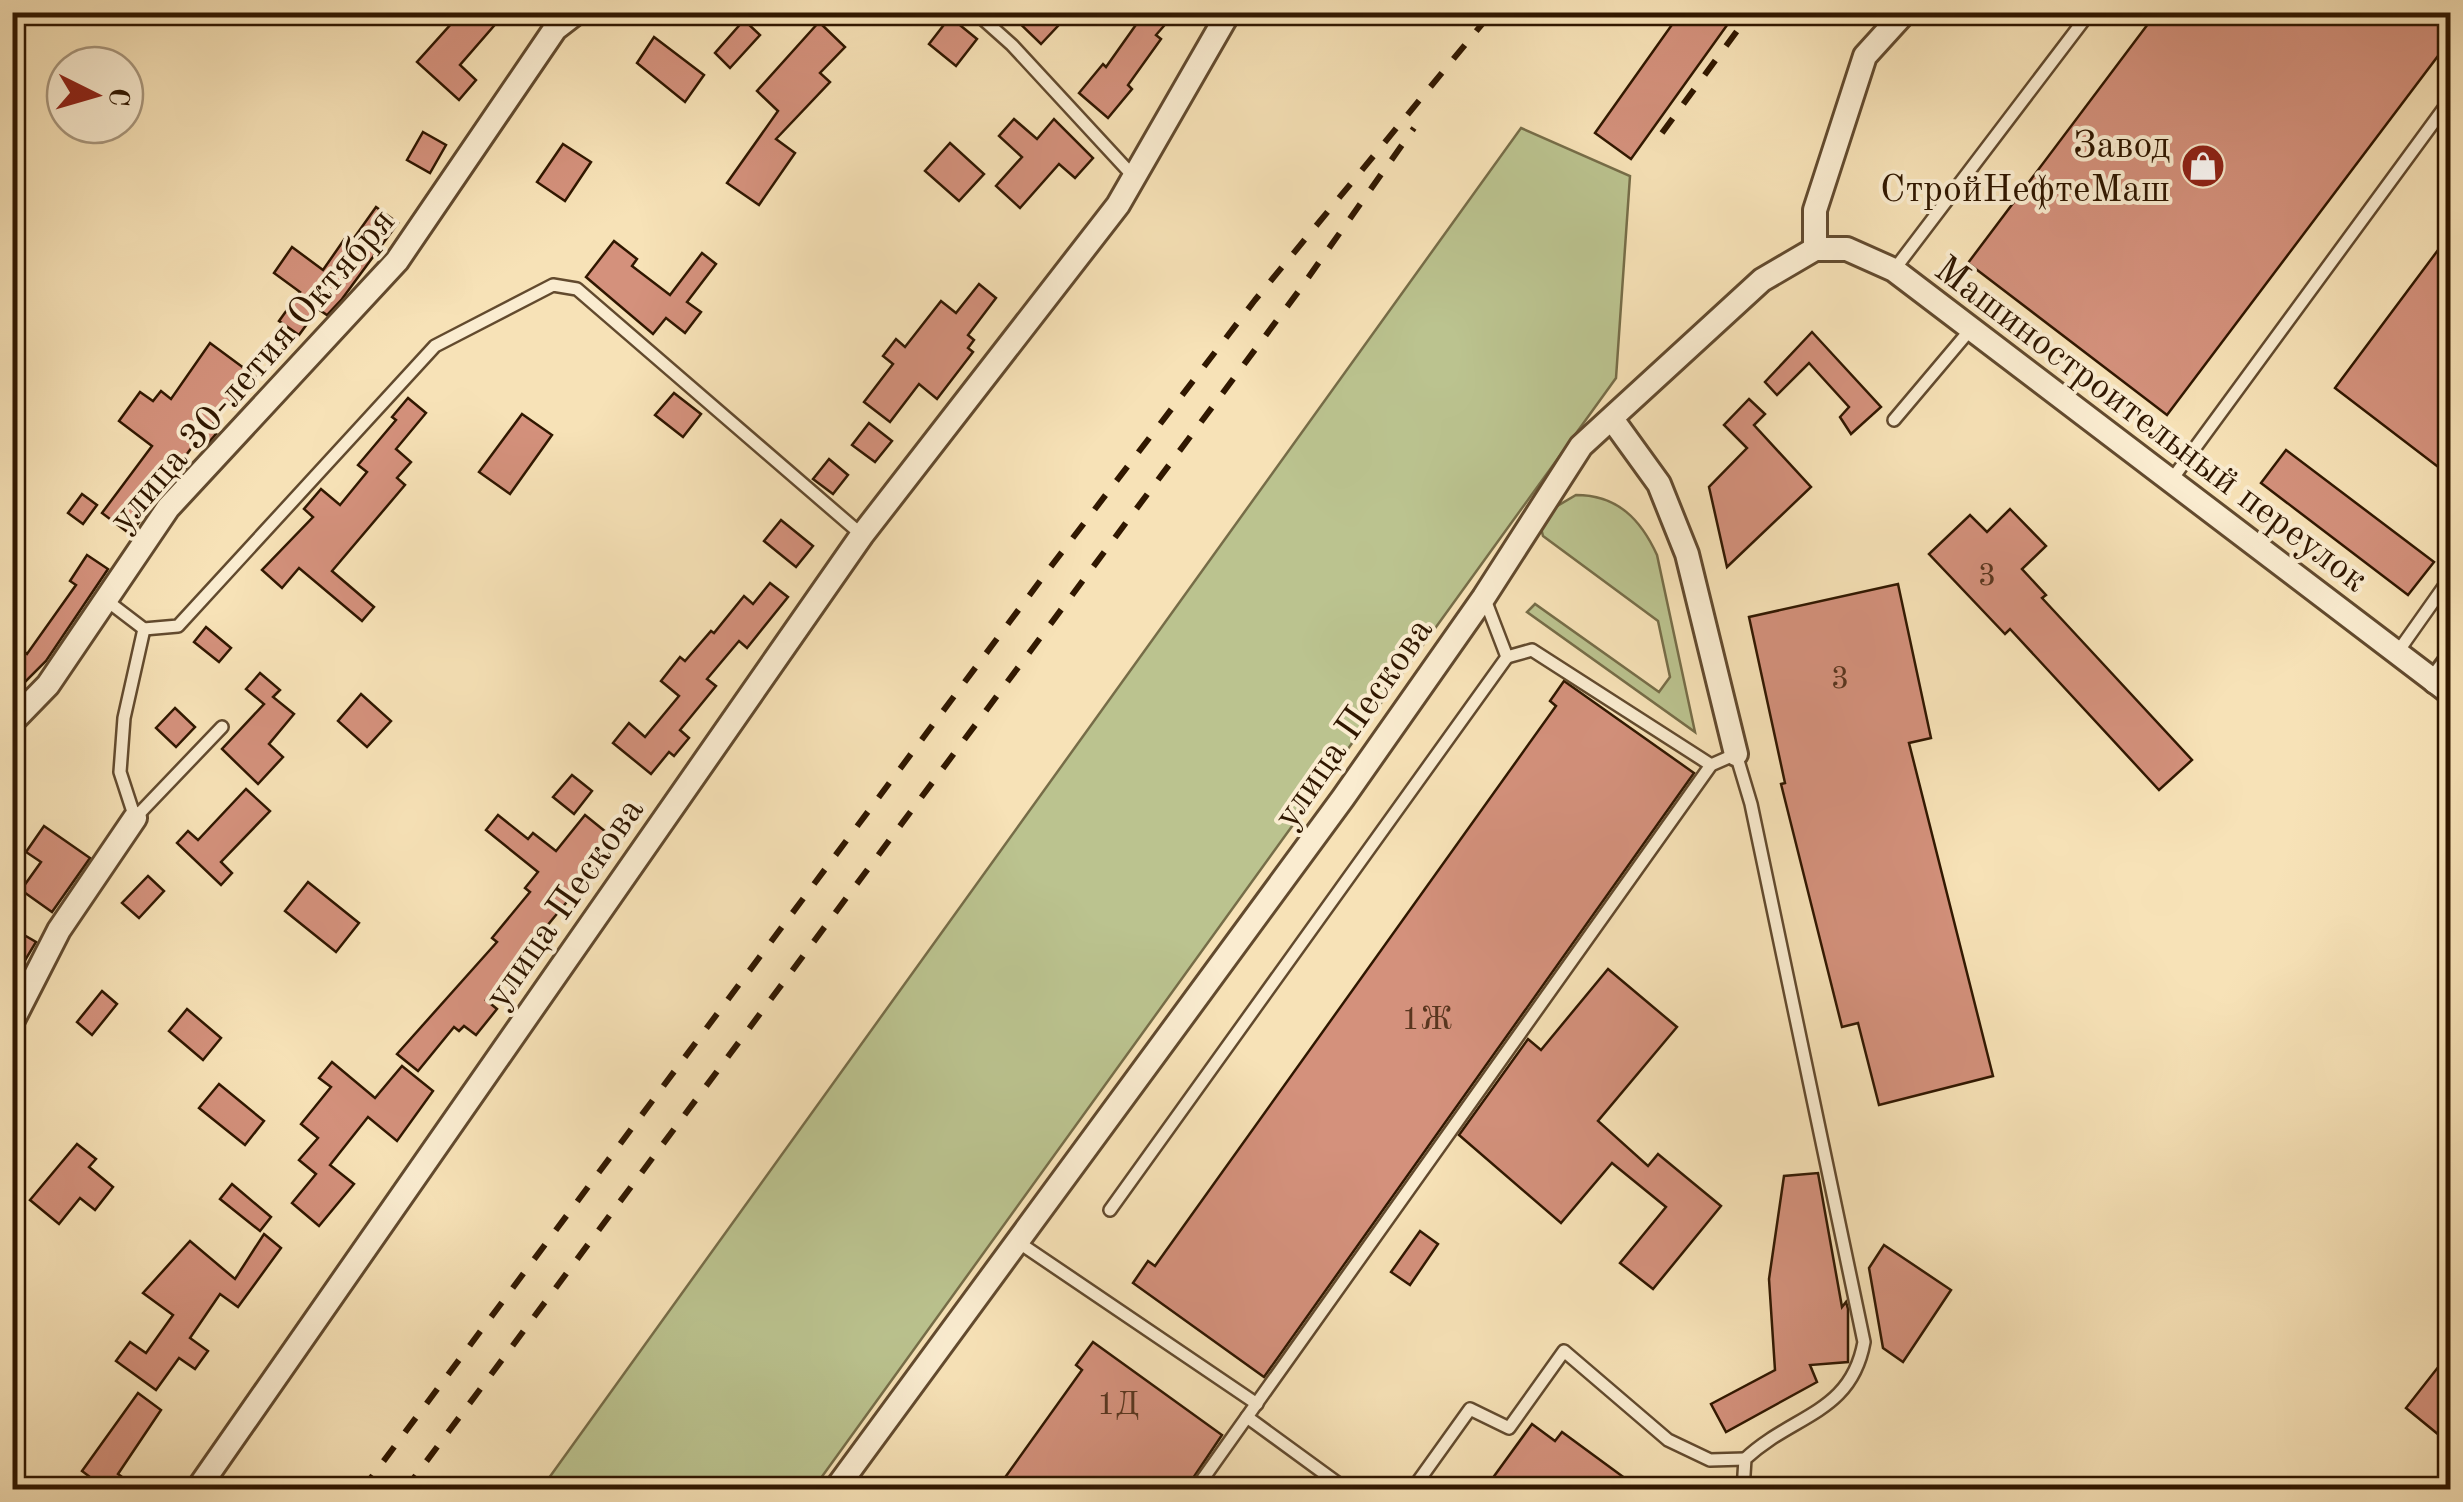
<svg xmlns="http://www.w3.org/2000/svg" width="2463" height="1502" viewBox="0 0 2463 1502" font-family="'Old Standard TT',serif">
  <style>
    .green { fill: #bbc38f; stroke: #766d48; stroke-width: 2.5 }
    .building { fill: #d4917c; stroke: #301700; stroke-width: 2.5 }
    .lines { fill: none; stroke-linecap: round; stroke-linejoin: round }
    .lane-casing { stroke: #624a2e; stroke-width: 16 }
    .street-casing { stroke: #624a2e; stroke-width: 28 }
    .lane { stroke: #faecd0; stroke-width: 11 }
    .street { stroke: #faecd0; stroke-width: 22 }
    .rail { stroke: #301700; stroke-width: 6; stroke-dasharray: 18 18; stroke-linecap: butt }
    .labels { text-anchor: middle; stroke-width: 8; stroke-linejoin: round; paint-order: stroke }
    .number-label { font-size: 32px; fill: #59361f }
    .poi-label { font-size: 38px; fill: #301700; stroke: #faecd0; text-anchor: end }
    .street-label { font-size: 38px; fill: #301700; stroke: #faecd0 }
  </style>
  <rect width="100%" height="100%" fill="#f7e2b7"/>
  <filter id="stains"><feTurbulence type="fractalNoise" baseFrequency=".002" numOctaves="4"/><feColorMatrix values="0 0 0 0 .2 0 0 0 0 .09 0 0 0 0 .02 0 0 0 .5 -.17"/></filter>
  <radialGradient id="worn" r=".72"><stop offset=".6" stop-color="#630" stop-opacity="0"/><stop offset="1" stop-color="#630" stop-opacity=".3"/></radialGradient>
  <g class="green">
    <path d="M1521,128L1630,176L1616,378L813,1489H541Z"/>
    <path d="M1576,495C1618,495 1641,520 1657,555L1695,732L1527,612L1535,604L1659,692L1670,677L1658,621L1543,536L1540,524L1547,512Z"/>
  </g>
  <g class="building">
    <path d="M438,12H506L460,65L476,80L459,100L417,62L451,24Z"/>
    <path d="M1008,12H1071L1041,44Z"/>
    <path d="M1145,12H1176L1156,35L1161,39L1128,85L1132,89L1108,118L1079,93L1103,64L1106,67Z"/>
    <path d="M1681,12H1718L1730,21L1631,159L1595,133Z"/>
    <path d="M2157,12H2450V40L2167,415L1968,263Z"/>
    <path d="M950,17L977,39L956,66L929,44Z"/>
    <path d="M744,20L760,35L730,68L715,53Z"/>
    <path d="M819,22L845,47L820,73L830,82L776,139L795,153L759,205L727,183L778,111L757,91Z"/>
    <path d="M654,37L704,75L685,102L637,63Z"/>
    <path d="M1014,119L1037,139L1054,119L1093,158L1075,178L1059,164L1020,208L996,186L1022,157L999,136Z"/>
    <path d="M423,132L446,145L430,173L407,160Z"/>
    <path d="M950,143L984,174L959,201L925,171Z"/>
    <path d="M563,144L591,162L565,201L537,182Z"/>
    <path d="M376,207L398,223L342,299L327,315L318,309L299,335L279,321L300,292L274,273L292,247L323,270L348,234L354,238Z"/>
    <path d="M2450,234V476L2335,388Z"/>
    <path d="M614,241L637,259L632,266L670,295L702,253L716,264L687,302L701,312L685,333L666,318L653,334L586,277Z"/>
    <path d="M979,284L996,298L968,335L974,340L968,348L973,352L937,399L919,384L890,422L864,402L893,364L883,356L896,339L905,347L941,301L956,313Z"/>
    <path d="M1812,332L1881,407L1851,434L1840,417L1849,407L1809,363L1777,395L1765,382Z"/>
    <path d="M210,343L256,377L240,399L235,395L209,429L216,434L203,449L195,443L176,469L170,464L134,512L142,518L130,534L102,513L152,446L119,421L140,392L153,401L161,391L171,399Z"/>
    <path d="M674,393L701,414L683,437L655,415Z"/>
    <path d="M408,398L426,413L396,449L411,462L397,478L405,485L332,571L374,607L362,621L299,568L282,588L262,570L313,517L304,509L321,489L340,505L367,472L358,465L396,420L392,417Z"/>
    <path d="M1749,399L1765,414L1754,425L1811,487L1727,567L1709,487L1747,448L1724,425Z"/>
    <path d="M522,414L552,435L510,494L479,472Z"/>
    <path d="M869,423L892,441L875,462L852,445Z"/>
    <path d="M2286,450L2434,562L2408,595L2261,483Z"/>
    <path d="M829,459L848,475L833,494L813,479Z"/>
    <path d="M82,494L97,505L83,524L68,513Z"/>
    <path d="M2010,509L2046,546L2022,569L2046,595L2042,598L2192,760L2159,790L2010,629L2005,634L1929,554L1970,515L1987,532Z"/>
    <path d="M781,520L813,546L796,567L764,541Z"/>
    <path d="M87,555L108,569L46,661L12,695V641L27,654L76,585L70,581Z"/>
    <path d="M770,583L788,597L747,648L739,641L707,679L716,686L680,730L689,738L674,756L669,752L651,774L613,743L629,723L645,737L679,696L661,681L680,657L685,661L711,631L714,633L744,596L753,604Z"/>
    <path d="M1898,584L1931,738L1909,743L1993,1076L1879,1105L1858,1023L1842,1027L1781,784L1785,783L1749,617Z"/>
    <path d="M206,627L231,648L219,662L194,642Z"/>
    <path d="M260,673L280,690L273,697L294,714L269,744L283,757L258,784L222,749L264,704L246,689Z"/>
    <path d="M1564,681L1694,773L1264,1377L1133,1283L1148,1261L1155,1266L1556,706L1550,701Z"/>
    <path d="M361,694L391,721L367,747L338,721Z"/>
    <path d="M175,708L195,727L176,747L156,728Z"/>
    <path d="M572,775L592,791L574,814L553,797Z"/>
    <path d="M246,789L270,811L221,862L232,873L221,885L177,843L188,831L198,840Z"/>
    <path d="M498,815L528,839L533,833L556,851L585,815L617,841L486,1000L497,1009L476,1035L464,1026L459,1031L454,1027L418,1071L397,1054L497,942L492,938L530,892L525,888L538,872L486,830Z"/>
    <path d="M44,826L90,858L52,912L21,890L41,862L26,852Z"/>
    <path d="M148,876L164,891L139,918L122,903Z"/>
    <path d="M308,882L359,923L336,952L285,911Z"/>
    <path d="M12,928L36,942L12,982Z"/>
    <path d="M1608,969L1677,1027L1598,1121L1648,1166L1658,1154L1721,1206L1653,1289L1620,1263L1666,1207L1612,1163L1561,1223L1459,1135L1528,1039L1541,1050Z"/>
    <path d="M102,991L117,1004L92,1035L77,1022Z"/>
    <path d="M187,1009L221,1038L203,1060L169,1031Z"/>
    <path d="M332,1062L375,1098L402,1066L433,1091L397,1141L368,1117L330,1165L354,1184L319,1226L292,1203L316,1174L299,1160L318,1138L301,1124L331,1087L319,1078Z"/>
    <path d="M219,1084L264,1121L245,1145L199,1108Z"/>
    <path d="M77,1144L96,1159L89,1167L113,1187L95,1210L80,1198L59,1224L30,1200Z"/>
    <path d="M1818,1173L1842,1307L1846,1302L1848,1309V1362L1810,1365L1817,1382L1726,1432L1711,1404L1775,1370L1769,1279L1784,1176Z"/>
    <path d="M232,1184L271,1217L260,1231L220,1199Z"/>
    <path d="M1420,1231L1438,1244L1410,1285L1391,1272Z"/>
    <path d="M264,1234L281,1248L238,1307L220,1294L190,1338L208,1351L195,1369L179,1358L156,1390L116,1361L130,1342L146,1353L173,1315L143,1293L190,1241L235,1279Z"/>
    <path d="M1884,1245L1951,1290L1903,1362L1883,1348L1869,1268Z"/>
    <path d="M1093,1342L1222,1435L1185,1490H996L1082,1370L1076,1365Z"/>
    <path d="M2450,1352V1444L2406,1408Z"/>
    <path d="M138,1393L161,1410L118,1474L125,1479L117,1490H82L90,1477L82,1471Z"/>
    <path d="M1532,1424L1555,1441L1562,1432L1641,1490H1484Z"/>
  </g>
  <g class="lines">
    <defs>
      <g id="lane">
        <path d="M975,12L1012,45L1134,177"/>
        <path d="M1894,270L2090,12"/>
        <path d="M1894,420L1970,330"/>
        <path d="M2170,482L2450,100"/>
        <path d="M106,600L144,629L178,626L435,346L553,285L577,289L862,535"/>
        <path d="M144,629L124,718L120,772L135,818L222,727"/>
        <path d="M2397,653L2450,578"/>
        <path d="M1507,657L1532,650L1711,765"/>
        <path d="M1110,1210L1507,657L1484,597"/>
        <path d="M1018,1242L1257,1404"/>
        <path d="M1247,1417L1347,1490"/>
        <path d="M1195,1490L1711,765L1736,754L1751,804L1864,1342C1851,1414 1793,1414 1745,1459L1743,1490"/>
        <path d="M1412,1490L1470,1409L1509,1428L1564,1351L1668,1440L1710,1460L1745,1459"/>
      </g>
      <g id="street">
        <path d="M1815,249H1847L1894,270L2450,693"/>
        <path d="M1612,419L1659,484L1687,554L1736,754"/>
        <path d="M2435,682L2450,662"/>
        <path d="M12,722L48,685L168,508L397,261L555,29L577,12"/>
        <path d="M12,1022L59,930L135,818"/>
        <path d="M197,1490L862,535L1118,205L1229,12"/>
        <path d="M835,1490L1343,798L1484,597L1581,446L1762,280L1815,249V210L1865,56L1905,12"/>
      </g>
    </defs>
    <use href="#lane" class="lane-casing"/>
    <use href="#street" class="street-casing"/>
    <use href="#lane" class="lane"/>
    <use href="#street" class="street"/>
    <g class="rail">
      <path d="M1662,133L1751,12"/>
      <path d="M362,1490L1049,569L1255,300L1492,12"/>
      <path d="M405,1490L1298,292L1414,128"/>
    </g>
  </g>
  <defs>
    <symbol id="shop-disc" viewBox="-11 -11 22 22"><circle r="9.5" fill="#8f2418" stroke="#faecd0"/><path d="M-5-2.5h2.3a2.7 3.5 0 0 1 5.4 0H5L5.5 6h-11ZM-1.5-2.5h3a1.5 2.3 0 0 0-3 0Z" fill="#fff"/></symbol>
  </defs>
  <g fill-rule="evenodd">
    <use href="#shop-disc" x="2178" y="141" width="50" height="50"/>
  </g>
  <g class="labels">
    <g class="number-label">
      <text x="1987" y="585">3</text>
      <text x="1840" y="688">3</text>
      <text x="1427" y="1029">1Ж</text>
      <text x="1118" y="1414">1Д</text>
    </g>
    <g class="poi-label">
      <text x="2170" y="157">Завод<tspan x="2170" dy="44">СтройНефтеМаш</tspan></text>
    </g>
    <g class="street-label">
      <text transform="translate(251 369) rotate(-49)" y="13">улица 30-летия Октября</text>
      <text transform="translate(2152 423) rotate(37)" y="13">Машиностроительный переулок</text>
      <text transform="translate(1352 722) rotate(-55)" y="13">улица Пескова</text>
      <text transform="translate(563 902) rotate(-55)" y="13">улица Пескова</text>
    </g>
  </g>
  <rect width="2463" height="1502" fill="none" stroke="#f7e2b7" stroke-width="50"/>
  <rect x="15" y="15" width="2433" height="1472" fill="none" stroke="#301700" stroke-width="5"/>
  <rect x="25" y="25" width="2413" height="1452" fill="none" stroke="#301700" stroke-width="2.5"/>
  <g transform="translate(95 95) rotate(95)"><circle r="48" fill="#faecd0" stroke="#a9977d" stroke-width="2.5"/>
  <path d="M0-8L18 38L0 25L-18 38Z" fill="#8f2418"/>
  <text y="-15" font-size="28" font-weight="bold" text-anchor="middle" fill="#301700">С</text>
  </g>
  <rect width="100%" height="100%" filter="url(#stains)"/>
  <rect width="100%" height="100%" fill="url(#worn)"/>
</svg>
